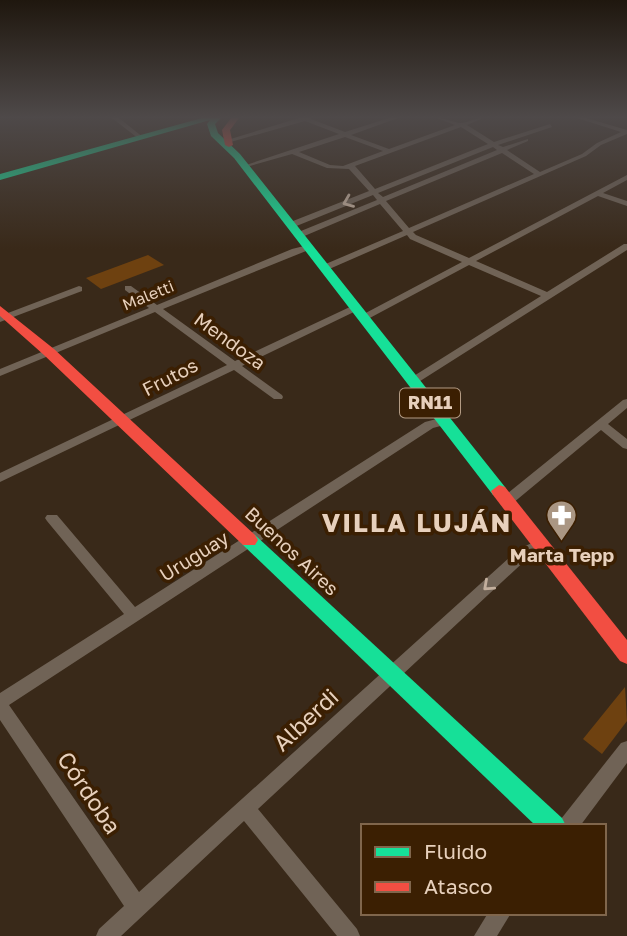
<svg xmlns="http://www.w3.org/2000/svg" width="627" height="936" viewBox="0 0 627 936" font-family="'Golos Text',sans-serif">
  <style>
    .green { fill: #6e4110 }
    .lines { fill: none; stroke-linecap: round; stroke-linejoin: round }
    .street { fill: #706356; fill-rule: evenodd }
    .fast { fill: #16e098; fill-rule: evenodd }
    .jam { fill: #f24e42; fill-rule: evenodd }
    .oneway { stroke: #c3af9d }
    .labels { text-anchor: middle; stroke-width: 7; stroke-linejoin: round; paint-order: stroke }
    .far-street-label { font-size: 16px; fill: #e7d0bc; stroke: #3b1f02 }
    .shield { fill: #3b1f02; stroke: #b39b84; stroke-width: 2 }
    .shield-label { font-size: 18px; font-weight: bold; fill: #e7d0bc }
    .street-label { font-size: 19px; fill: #e7d0bc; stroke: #3b1f02 }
    .poi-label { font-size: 19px; font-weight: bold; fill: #e7d0bc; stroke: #3b1f02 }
    .near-street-label { font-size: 23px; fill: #e7d0bc; stroke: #3b1f02 }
    .district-label { font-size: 26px; font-weight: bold; letter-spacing: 2px; fill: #e7d0bc; stroke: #3b1f02 }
  </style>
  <rect width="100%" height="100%" fill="#392919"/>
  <g class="green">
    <path d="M148,255L164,265L101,289L86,278Z"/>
    <path d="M625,687L627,721L602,754L583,739Z"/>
  </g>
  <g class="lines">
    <g class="street">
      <path d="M112,118H119L144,138L139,139Z"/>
      <path d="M299,118H312L311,119L345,132L389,118H398L351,135L389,149L455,125L437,118C445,118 452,122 460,123C467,123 475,118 483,118L467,125L494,142L550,124L552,127L498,145L503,147L528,139V141L507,150L540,172L582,154L597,143L621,132L577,118H586L627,130V134L601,145L586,156L413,232L416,235L469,258L627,175V180L603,193L627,201V206L598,196L476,261L547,292L624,244H627V250L417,383H409L408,381L409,379L541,296L469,265L366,320H360V316L462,262L410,239L407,235L327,270H321V266L403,231L380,204L302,237H296V233L377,200L373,195L294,227H288V223L369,191L349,169L327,168L292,154L243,168V166L339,134L305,121L227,143L224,141ZM461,127L488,144L375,189L355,166ZM345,137L383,151L343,166L330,165L299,152ZM493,147L497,150L383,197L378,193ZM502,153L534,174L409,228L386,201Z"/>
      <path d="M308,245H311V249L163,309L235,361L352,306H358V310L242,366L282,395L283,397L282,399H274L234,370L0,482V473L227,365L155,312L0,376V369L149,308L125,290V286H131L157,305L292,249Z"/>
      <path d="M79,286L82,287V291L0,322V316Z"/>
      <path d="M627,399V408L608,424L627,439V449L623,448L601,430L513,503H503L502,500L503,497L623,400Z"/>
      <path d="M444,417L448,418L450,421L448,424L433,428L9,705L139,892L520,548L542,539L547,540L549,544L547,548L530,556L258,809L357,929L360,936H337L244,821L121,936H96L99,929L124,906L0,720V693L124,614L47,521L45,518L47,515H57L135,607L425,422Z"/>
      <path d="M627,741V763L580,826H559L561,819L621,743Z"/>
      <path d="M488,913H511L497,936H474Z"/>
    </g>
    <g class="fast">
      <path d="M202,118H221L215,124L218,133L240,154L505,487L507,491L505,495H493L234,158L211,136L207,124L210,120L0,180V174Z"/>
      <path d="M249,533L255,535L562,818L566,826H536L243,545L240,540L243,535Z"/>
    </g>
    <g class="jam">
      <path d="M231,118H239L230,130L233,145L229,147L225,145L222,130Z"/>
      <path d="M0,306L54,349L255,535L258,540L255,545H243L44,355L0,316Z"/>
      <path d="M499,485L505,487L627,640V664L620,661L493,495L491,491Z"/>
    </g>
  </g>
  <defs><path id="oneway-chevron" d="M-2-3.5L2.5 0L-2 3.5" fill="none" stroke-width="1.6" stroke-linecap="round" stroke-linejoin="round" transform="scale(1.75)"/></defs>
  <g class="oneway">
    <use href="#oneway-chevron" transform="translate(348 202) rotate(158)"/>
    <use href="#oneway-chevron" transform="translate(488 586) rotate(138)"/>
  </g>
  <linearGradient id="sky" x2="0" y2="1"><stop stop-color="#1f170e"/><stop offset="0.47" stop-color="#4e4949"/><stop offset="1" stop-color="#4e4949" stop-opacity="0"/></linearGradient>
  <rect width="627" height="249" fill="url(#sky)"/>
  <defs>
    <symbol id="pharmacy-pin" viewBox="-11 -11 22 30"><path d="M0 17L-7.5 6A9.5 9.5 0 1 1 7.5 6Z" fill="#aa9683" stroke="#3b1f02"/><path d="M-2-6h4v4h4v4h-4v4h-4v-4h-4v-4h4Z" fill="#fff"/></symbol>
  </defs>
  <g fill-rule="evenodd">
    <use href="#pharmacy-pin" x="544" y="498" width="35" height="47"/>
  </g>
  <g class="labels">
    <g class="far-street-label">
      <text transform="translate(148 295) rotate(-22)" y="6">Maletti</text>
    </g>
    <rect class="shield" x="400" y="388.5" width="60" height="29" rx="5"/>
    <g class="shield-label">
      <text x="430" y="409">RN11</text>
    </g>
    <g class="street-label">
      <text transform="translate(230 341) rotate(36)" y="7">Mendoza</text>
      <text transform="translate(170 377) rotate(-27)" y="7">Frutos</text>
      <text transform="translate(292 551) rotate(43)" y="7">Buenos Aires</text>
      <text transform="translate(194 556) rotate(-32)" y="7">Uruguay</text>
    </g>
    <g class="poi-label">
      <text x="562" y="562">Marta Tepp</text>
    </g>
    <g class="near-street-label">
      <text transform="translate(306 720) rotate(-43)" y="8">Alberdi</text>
      <text transform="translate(89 793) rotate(56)" y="8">Córdoba</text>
    </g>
    <g class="district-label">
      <text x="417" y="532">VILLA LUJÁN</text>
    </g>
  </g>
  <rect x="361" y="824" width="245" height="91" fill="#3b1f02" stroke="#80664c" stroke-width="2"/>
  <rect x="375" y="847" width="35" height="10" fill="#16e098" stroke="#80664c" stroke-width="2"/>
  <text x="424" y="859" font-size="21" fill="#e7d0bc">Fluido</text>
  <rect x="375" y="882" width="35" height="10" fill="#f24e42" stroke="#80664c" stroke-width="2"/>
  <text x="424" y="894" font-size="21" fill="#e7d0bc">Atasco</text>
</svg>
